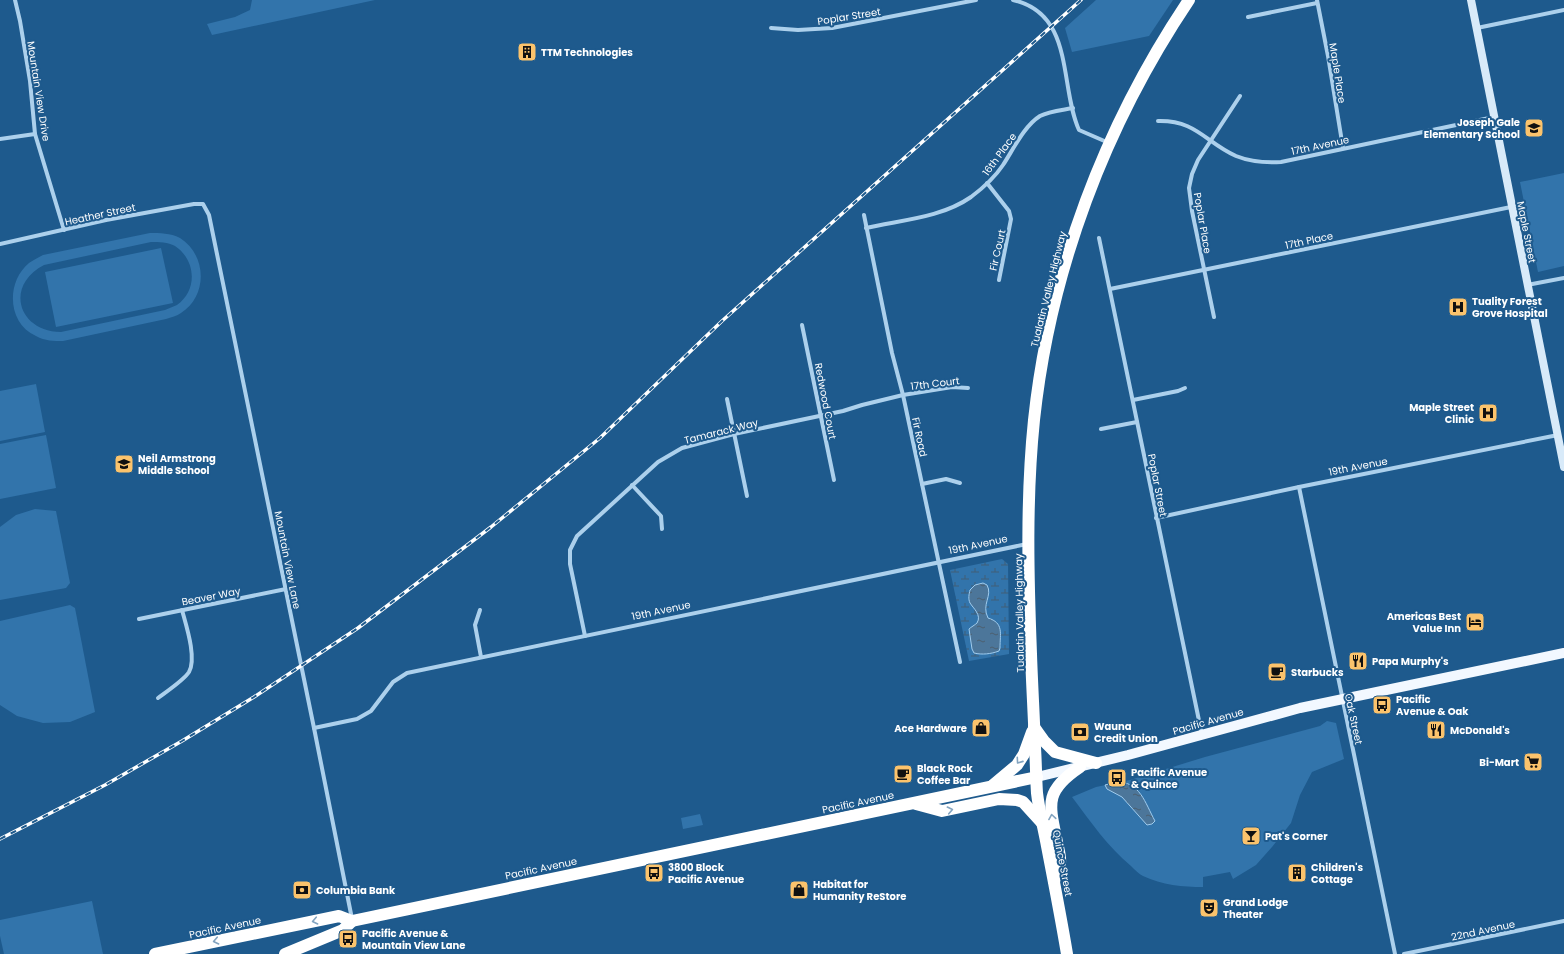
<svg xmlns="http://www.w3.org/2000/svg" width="1564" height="954" viewBox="0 0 1564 954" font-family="Poppins,sans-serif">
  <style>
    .green { fill: #3274ab; fill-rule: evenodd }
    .wetland { fill: url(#wetland-marsh) }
    .water { fill: url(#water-ripples); stroke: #a0ccee }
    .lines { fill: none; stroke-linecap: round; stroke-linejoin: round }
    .street { stroke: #acd0ec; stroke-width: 4 }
    .secondary { stroke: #d8eaf9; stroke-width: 8 }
    .primary { stroke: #f2f8ff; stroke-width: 10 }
    .highway { stroke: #fff; stroke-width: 12 }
    .rail-casing { stroke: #fff; stroke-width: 3.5 }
    .rail { stroke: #1e5a8d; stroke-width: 2; stroke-dasharray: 6; stroke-linecap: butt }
    .oneway { stroke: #83a4c0 }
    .labels { text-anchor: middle; stroke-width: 4; stroke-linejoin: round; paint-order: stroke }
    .street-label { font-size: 10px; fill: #fff; stroke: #1e5a8d }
    .poi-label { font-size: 10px; font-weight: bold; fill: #fff; stroke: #1e5a8d; text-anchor: start }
  </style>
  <defs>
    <pattern id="wetland-marsh" width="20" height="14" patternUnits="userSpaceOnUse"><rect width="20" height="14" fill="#3274ab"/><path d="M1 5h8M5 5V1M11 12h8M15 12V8" fill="none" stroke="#405e77"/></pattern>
    <pattern id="water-ripples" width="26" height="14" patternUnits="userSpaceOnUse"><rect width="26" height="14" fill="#4c769a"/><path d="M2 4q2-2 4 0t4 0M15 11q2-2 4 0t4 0" fill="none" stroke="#4c5f6f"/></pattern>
  </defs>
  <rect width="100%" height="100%" fill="#1e5a8d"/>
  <g class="green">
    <path d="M252,0H375L212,35L207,24L235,17L250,10Z"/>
    <path d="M1096,0H1173L1149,36L1072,52L1065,28Z"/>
    <path d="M1564,173V266L1538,272L1520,182Z"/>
    <path d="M150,233C160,233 170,233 180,238C207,255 208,296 181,313C177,316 171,317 166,319L63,341C54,341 45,341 36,336C7,323 6,282 29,263C33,260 38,258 43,255ZM151,242C159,242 168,242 175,246C196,260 198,290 177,305C173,307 169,308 165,310L61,332C17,331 5,285 44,265Z"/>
    <path d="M161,248L173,303L56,327L45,272Z"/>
    <path d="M36,384L45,432L0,441V391Z"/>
    <path d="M46,435L56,488L0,499V444Z"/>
    <path d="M35,509L56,511L70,583L66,588L0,600V527L16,515Z"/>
    <path d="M70,605L75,608L95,712L70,722L43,723L17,716L0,705V621Z"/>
    <path d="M1327,721L1336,723L1344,759L1312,772L1300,795L1291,823L1272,847L1256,865L1233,879L1230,872L1203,877V887C1183,887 1162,885 1143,876C1139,874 1135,870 1131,866C1108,847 1090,821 1072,797L1096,787L1130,780L1205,757L1320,726Z"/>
    <path d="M700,814L703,825L683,829L681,818Z"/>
    <path d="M92,901L103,954H4L0,936V920Z"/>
  </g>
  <path class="wetland" d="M1002,559L1008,564L1009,654L969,661L950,570Z"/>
  <g class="water">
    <path d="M983,583L987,585C993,596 981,604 988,618C1004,623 1000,633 1000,648L999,651C991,654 982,655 974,653L972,649L969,629C971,627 975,625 977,623C982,615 973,608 970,603C968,599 969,594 970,590L975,585Z"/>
    <path d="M1116,782C1140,781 1145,803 1155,821L1152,824L1147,825L1122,797L1107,789L1105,785Z"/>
  </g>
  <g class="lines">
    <g class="street">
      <path d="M15,0L20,21L30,81L35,134L64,230"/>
      <path d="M1013,0C1075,14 1059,86 1079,130L1109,143"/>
      <path d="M1317,0L1328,56L1343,148"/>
      <path d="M1248,17L1317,3"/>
      <path d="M771,28L798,30L832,28L976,0"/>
      <path d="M1477,28L1564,10"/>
      <path d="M1158,121C1196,120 1205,142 1236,156C1251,162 1265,163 1281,162L1494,117"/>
      <path d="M0,139L35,134"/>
      <path d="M987,183L1009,211L1011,219L999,280"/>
      <path d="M864,215L892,353L903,395L960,662"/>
      <path d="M866,228C901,220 941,218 971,197C983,188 995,177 1003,165C1013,150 1024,126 1040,116C1049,111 1063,110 1073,108"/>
      <path d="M1099,238L1202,735"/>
      <path d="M0,244L106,220L194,204H203L209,215L314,728L352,919"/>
      <path d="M1527,285L1564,278"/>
      <path d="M1110,289L1511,207"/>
      <path d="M1214,317L1192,211L1189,188L1192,174L1198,160L1240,96"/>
      <path d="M802,325L834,480"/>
      <path d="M727,399L747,496"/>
      <path d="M1133,400L1178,391L1185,388"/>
      <path d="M1101,429L1137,422"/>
      <path d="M922,484L946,479L960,483"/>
      <path d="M632,485L661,516L662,529"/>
      <path d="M1299,487L1395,954"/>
      <path d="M1156,518L1299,487L1558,435"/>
      <path d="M480,610L475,625L481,657"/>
      <path d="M139,619L286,589"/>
      <path d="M585,636L570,564V550L577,536L658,462L682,448L734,434L843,411L862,405L903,395L952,387L968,388"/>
      <path d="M158,698C166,692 184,680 189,672C197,658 186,625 182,610"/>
      <path d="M314,728L357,719L371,711L393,682L407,673L1027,544"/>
      <path d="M1404,954L1564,921"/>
    </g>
    <path class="secondary" d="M1471,0L1564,467"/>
    <path class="primary" d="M1037,777L1128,755L1300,708L1564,653"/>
    <g class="highway">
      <path d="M1034,727L1044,741L1055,752L1096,763"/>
      <path d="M993,785L1017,765L1024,754L1032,732"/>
      <path d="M916,804L942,811L999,799L1017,800L1023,802L1043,824"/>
      <path d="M1054,881C1056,875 1059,869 1060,863C1061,857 1058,848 1057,842C1049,804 1044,791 1080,767"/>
      <path d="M155,954L339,916L352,921L1037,777"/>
      <path d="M285,954L343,930L352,921"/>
      <path d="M1067,954C1061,918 1054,882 1047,846C1044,829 1039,811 1037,793C1036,778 1036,763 1035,748C1034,717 1032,685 1031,654C1028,576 1026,498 1034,420C1050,270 1105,125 1189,0"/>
    </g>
    <defs>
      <path id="rail" d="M0,839L105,785L182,741L254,697L358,628L491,527L600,438L722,321L1081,0"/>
    </defs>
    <use href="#rail" class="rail-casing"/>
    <use href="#rail" class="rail"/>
  </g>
  <defs><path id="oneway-chevron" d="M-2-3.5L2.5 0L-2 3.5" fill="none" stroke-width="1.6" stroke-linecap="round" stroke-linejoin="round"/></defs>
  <g class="oneway">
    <use href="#oneway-chevron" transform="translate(1019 761) rotate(125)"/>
    <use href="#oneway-chevron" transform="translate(950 810) rotate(-12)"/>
    <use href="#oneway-chevron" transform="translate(1052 817) rotate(-99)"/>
    <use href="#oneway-chevron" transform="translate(315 921) rotate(168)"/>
    <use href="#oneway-chevron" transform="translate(216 941) rotate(168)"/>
  </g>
  <defs>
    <symbol id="building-square" viewBox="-11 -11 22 22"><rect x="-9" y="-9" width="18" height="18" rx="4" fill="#fbc36c" stroke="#1e5a8d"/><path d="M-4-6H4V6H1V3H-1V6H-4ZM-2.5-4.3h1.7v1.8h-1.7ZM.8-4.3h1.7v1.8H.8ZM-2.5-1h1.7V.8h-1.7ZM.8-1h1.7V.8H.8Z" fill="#111"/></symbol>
    <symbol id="school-square" viewBox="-11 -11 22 22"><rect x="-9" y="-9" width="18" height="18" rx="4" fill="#fbc36c" stroke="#1e5a8d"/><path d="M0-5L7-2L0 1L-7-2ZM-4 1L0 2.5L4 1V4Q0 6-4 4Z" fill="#111"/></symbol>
    <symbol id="hospital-square" viewBox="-11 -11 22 22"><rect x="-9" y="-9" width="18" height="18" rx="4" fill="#fbc36c" stroke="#1e5a8d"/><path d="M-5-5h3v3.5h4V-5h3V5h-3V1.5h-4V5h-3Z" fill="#111"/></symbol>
    <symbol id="hotel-square" viewBox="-11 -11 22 22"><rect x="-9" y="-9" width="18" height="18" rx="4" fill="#fbc36c" stroke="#1e5a8d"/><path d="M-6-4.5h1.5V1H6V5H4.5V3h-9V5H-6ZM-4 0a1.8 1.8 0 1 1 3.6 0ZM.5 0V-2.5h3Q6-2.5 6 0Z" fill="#111"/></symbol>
    <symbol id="restaurant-square" viewBox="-11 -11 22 22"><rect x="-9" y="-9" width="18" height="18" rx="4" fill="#fbc36c" stroke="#1e5a8d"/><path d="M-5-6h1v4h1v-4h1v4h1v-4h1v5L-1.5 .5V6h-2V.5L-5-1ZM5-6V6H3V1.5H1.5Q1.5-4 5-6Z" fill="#111"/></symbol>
    <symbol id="cafe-square" viewBox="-11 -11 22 22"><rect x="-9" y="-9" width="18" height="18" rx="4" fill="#fbc36c" stroke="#1e5a8d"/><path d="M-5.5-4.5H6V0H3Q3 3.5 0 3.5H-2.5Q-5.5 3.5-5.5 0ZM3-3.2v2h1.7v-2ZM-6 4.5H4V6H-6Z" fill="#111"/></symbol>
    <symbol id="bus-square" viewBox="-11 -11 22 22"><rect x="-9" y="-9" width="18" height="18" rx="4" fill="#fbc36c" stroke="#1e5a8d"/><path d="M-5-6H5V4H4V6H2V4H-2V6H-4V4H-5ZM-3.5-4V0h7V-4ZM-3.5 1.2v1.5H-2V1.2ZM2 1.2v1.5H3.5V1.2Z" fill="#111"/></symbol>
    <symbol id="shop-square" viewBox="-11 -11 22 22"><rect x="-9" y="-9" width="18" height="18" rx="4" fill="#fbc36c" stroke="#1e5a8d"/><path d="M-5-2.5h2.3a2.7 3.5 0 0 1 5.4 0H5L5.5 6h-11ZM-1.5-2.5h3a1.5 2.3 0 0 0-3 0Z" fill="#111"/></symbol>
    <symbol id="bank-square" viewBox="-11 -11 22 22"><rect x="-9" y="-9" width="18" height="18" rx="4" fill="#fbc36c" stroke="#1e5a8d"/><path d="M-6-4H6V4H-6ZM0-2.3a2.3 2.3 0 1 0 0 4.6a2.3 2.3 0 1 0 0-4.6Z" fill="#111"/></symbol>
    <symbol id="supermarket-square" viewBox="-11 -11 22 22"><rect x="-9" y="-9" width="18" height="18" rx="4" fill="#fbc36c" stroke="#1e5a8d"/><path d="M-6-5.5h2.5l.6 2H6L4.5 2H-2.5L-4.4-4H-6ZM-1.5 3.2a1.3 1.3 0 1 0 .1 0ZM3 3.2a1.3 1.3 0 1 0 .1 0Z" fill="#111"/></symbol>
    <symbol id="bar-square" viewBox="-11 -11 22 22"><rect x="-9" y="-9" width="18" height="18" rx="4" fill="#fbc36c" stroke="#1e5a8d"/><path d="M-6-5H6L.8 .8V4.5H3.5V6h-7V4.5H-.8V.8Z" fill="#111"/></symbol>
    <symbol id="theatre-square" viewBox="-11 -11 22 22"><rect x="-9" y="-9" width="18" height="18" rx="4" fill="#fbc36c" stroke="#1e5a8d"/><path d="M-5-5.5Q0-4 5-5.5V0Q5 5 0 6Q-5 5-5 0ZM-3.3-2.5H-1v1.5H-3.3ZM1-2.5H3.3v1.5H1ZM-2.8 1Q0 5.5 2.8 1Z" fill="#111"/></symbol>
  </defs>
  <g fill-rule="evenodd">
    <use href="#building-square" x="516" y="41" width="22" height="22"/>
    <use href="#school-square" x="1523" y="117" width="22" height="22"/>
    <use href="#hospital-square" x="1447" y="296" width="22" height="22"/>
    <use href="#hospital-square" x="1477" y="402" width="22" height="22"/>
    <use href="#school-square" x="113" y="453" width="22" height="22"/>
    <use href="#hotel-square" x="1464" y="611" width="22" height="22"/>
    <use href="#restaurant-square" x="1347" y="650" width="22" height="22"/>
    <use href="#cafe-square" x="1266" y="661" width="22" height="22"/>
    <use href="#bus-square" x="1371" y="694" width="22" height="22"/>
    <use href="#shop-square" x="970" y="717" width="22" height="22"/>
    <use href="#restaurant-square" x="1425" y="719" width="22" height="22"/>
    <use href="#bank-square" x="1069" y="721" width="22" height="22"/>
    <use href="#supermarket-square" x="1522" y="751" width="22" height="22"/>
    <use href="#cafe-square" x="892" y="763" width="22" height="22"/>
    <use href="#bus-square" x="1106" y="767" width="22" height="22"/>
    <use href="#bar-square" x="1240" y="825" width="22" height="22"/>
    <use href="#bus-square" x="643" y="862" width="22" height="22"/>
    <use href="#building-square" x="1286" y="862" width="22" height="22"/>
    <use href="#bank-square" x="291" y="879" width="22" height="22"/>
    <use href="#shop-square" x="788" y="879" width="22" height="22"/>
    <use href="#theatre-square" x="1198" y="897" width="22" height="22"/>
    <use href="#bus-square" x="337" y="928" width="22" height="22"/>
  </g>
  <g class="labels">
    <g class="street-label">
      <text transform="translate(849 16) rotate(-9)" y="4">Poplar Street</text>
      <text transform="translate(1338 73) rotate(81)" y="4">Maple Place</text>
      <text transform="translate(39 91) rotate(81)" y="4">Mountain View Drive</text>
      <text transform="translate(1320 145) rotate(-12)" y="4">17th Avenue</text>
      <text transform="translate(999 154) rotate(-54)" y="4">16th Place</text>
      <text transform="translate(100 214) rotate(-12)" y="4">Heather Street</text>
      <text transform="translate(1203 223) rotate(80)" y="4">Poplar Place</text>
      <text transform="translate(1527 232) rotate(79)" y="4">Maple Street</text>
      <text transform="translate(1309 240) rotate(-12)" y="4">17th Place</text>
      <text transform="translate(997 250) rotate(-77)" y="4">Fir Court</text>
      <text transform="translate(1048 289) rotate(-76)" y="4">Tualatin Valley Highway</text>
      <text transform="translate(935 383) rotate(-7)" y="4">17th Court</text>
      <text transform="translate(826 401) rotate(79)" y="4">Redwood Court</text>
      <text transform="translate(721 431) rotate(-14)" y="4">Tamarack Way</text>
      <text transform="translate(920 437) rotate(78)" y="4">Fir Road</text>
      <text transform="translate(1358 466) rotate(-11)" y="4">19th Avenue</text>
      <text transform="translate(1158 485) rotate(79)" y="4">Poplar Street</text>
      <text transform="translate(978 544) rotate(-12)" y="4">19th Avenue</text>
      <text transform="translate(288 560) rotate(79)" y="4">Mountain View Lane</text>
      <text transform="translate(211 596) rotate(-11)" y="4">Beaver Way</text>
      <text transform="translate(661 610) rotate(-12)" y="4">19th Avenue</text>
      <text transform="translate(1019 613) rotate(-91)" y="4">Tualatin Valley Highway</text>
      <text transform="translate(1354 719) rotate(78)" y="4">Oak Street</text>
      <text transform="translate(1208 721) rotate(-16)" y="4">Pacific Avenue</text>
      <text transform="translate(858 802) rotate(-12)" y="4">Pacific Avenue</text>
      <text transform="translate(1063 863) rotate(79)" y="4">Quince Street</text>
      <text transform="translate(541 868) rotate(-12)" y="4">Pacific Avenue</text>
      <text transform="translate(225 927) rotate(-12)" y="4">Pacific Avenue</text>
      <text transform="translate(1483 930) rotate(-12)" y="4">22nd Avenue</text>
    </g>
    <g class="poi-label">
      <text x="541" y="56">TTM Technologies</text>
      <text x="1520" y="126" text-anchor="end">Joseph Gale<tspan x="1520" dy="12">Elementary School</tspan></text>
      <text x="1472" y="305">Tuality Forest<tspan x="1472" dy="12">Grove Hospital</tspan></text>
      <text x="1474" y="411" text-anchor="end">Maple Street<tspan x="1474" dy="12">Clinic</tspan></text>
      <text x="138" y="462">Neil Armstrong<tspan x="138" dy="12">Middle School</tspan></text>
      <text x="1461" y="620" text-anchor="end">Americas Best<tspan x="1461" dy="12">Value Inn</tspan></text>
      <text x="1372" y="665">Papa Murphy's</text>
      <text x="1291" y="676">Starbucks</text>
      <text x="1396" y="703">Pacific<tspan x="1396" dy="12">Avenue &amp; Oak</tspan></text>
      <text x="1094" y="730">Wauna<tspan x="1094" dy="12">Credit Union</tspan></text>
      <text x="967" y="732" text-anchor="end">Ace Hardware</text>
      <text x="1450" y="734">McDonald's</text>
      <text x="1519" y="766" text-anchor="end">Bi-Mart</text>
      <text x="917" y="772">Black Rock<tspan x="917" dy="12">Coffee Bar</tspan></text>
      <text x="1131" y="776">Pacific Avenue<tspan x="1131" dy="12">&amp; Quince</tspan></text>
      <text x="1265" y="840">Pat's Corner</text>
      <text x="668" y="871">3800 Block<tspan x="668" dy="12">Pacific Avenue</tspan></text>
      <text x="1311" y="871">Children's<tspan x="1311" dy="12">Cottage</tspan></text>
      <text x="813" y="888">Habitat for<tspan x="813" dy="12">Humanity ReStore</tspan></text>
      <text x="316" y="894">Columbia Bank</text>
      <text x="1223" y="906">Grand Lodge<tspan x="1223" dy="12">Theater</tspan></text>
      <text x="362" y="937">Pacific Avenue &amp;<tspan x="362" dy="12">Mountain View Lane</tspan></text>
    </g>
  </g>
</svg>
